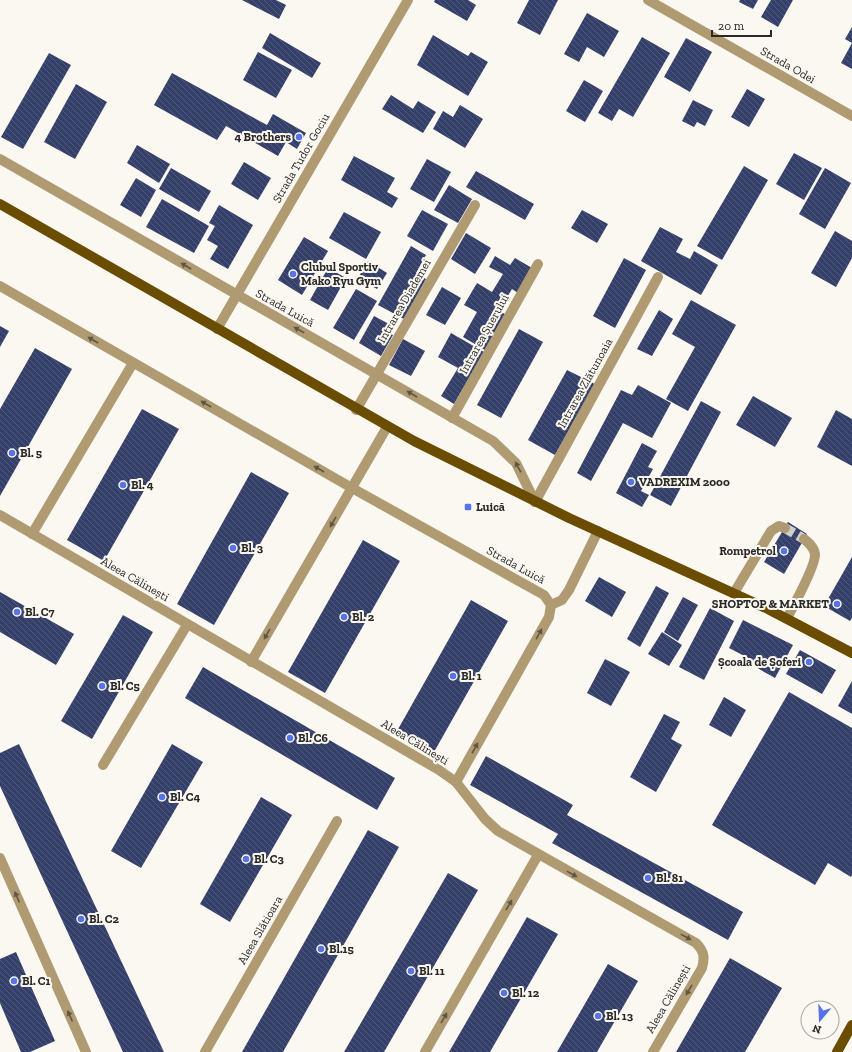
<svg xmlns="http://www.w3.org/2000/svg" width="852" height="1052" viewBox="0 0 852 1052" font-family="'Zilla Slab',serif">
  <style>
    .building { fill: url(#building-back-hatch) }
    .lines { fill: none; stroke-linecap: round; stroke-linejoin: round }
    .minor-tunnel { stroke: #d1cfc9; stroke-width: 10; stroke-dasharray: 10 5; stroke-linecap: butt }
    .minor { stroke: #af9a72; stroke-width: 10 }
    .major { stroke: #6b4d01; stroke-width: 10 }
    .oneway { fill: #5f5645 }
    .poi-dot { fill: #5873e8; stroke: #fbf8f2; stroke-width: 1.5 }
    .labels { text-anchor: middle; stroke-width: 4; stroke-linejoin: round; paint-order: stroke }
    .street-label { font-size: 12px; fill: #2a2927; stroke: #fbf8f2 }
    .poi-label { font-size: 12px; font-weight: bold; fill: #2a2927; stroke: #fbf8f2; text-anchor: start }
  </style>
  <defs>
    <pattern id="building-back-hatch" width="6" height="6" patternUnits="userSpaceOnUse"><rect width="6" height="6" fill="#34406a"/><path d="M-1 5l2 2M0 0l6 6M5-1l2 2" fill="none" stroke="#50597b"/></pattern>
  </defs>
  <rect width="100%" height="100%" fill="#fbf8f2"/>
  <g class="building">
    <path d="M242,0H276L286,5L279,19Z"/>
    <path d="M435,0H468L476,5L467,21L434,2Z"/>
    <path d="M529,0H558L540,35L517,23Z"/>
    <path d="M740,0H758L753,9L739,2Z"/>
    <path d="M771,0H793L778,27L761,17Z"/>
    <path d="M587,13L619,31L604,57L587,47L579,62L564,54Z"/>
    <path d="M852,27V69L841,63L852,43L845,39Z"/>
    <path d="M270,33L321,63L312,78L262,48Z"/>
    <path d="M433,35L468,56L471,52L488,62L468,96L417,65Z"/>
    <path d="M642,37L670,53L633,117L619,109L612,121L598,113Z"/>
    <path d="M686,38L712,52L690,92L664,77Z"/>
    <path d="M258,52L292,70L276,98L243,80Z"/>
    <path d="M49,53L71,65L23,149L1,137Z"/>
    <path d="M172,73L267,125L273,114L306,133L297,149L286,142L278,156L226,126L217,140L154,105Z"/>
    <path d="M584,80L603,91L585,122L566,111Z"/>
    <path d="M76,84L107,102L75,159L44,142Z"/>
    <path d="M747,89L765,99L749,127L731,117Z"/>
    <path d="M391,95L413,109L418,101L436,112L423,133L382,109Z"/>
    <path d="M693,100L713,110L705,126L697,122L694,127L682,121Z"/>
    <path d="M460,105L483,119L465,148L433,129L443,111L453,117Z"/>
    <path d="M137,145L170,164L159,183L127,163Z"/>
    <path d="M794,153L822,168L804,200L776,184Z"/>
    <path d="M354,156L395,178L387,192L398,198L392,208L341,180Z"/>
    <path d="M427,159L451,172L434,202L410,189Z"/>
    <path d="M244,162L271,178L258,200L231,184Z"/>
    <path d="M744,166L768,180L722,260L697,246Z"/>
    <path d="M171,168L211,191L199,212L159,189Z"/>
    <path d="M825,168L851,183L825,229L799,214Z"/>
    <path d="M476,171L534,204L525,220L466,187Z"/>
    <path d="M136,178L156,190L141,217L120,205Z"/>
    <path d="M449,185L472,199L458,223L434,210Z"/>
    <path d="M162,199L209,226L194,253L146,227Z"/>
    <path d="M219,205L253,225L228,269L210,259L218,246L207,240L215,226L209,223Z"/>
    <path d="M422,210L448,224L433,251L407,236Z"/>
    <path d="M582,210L608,224L597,243L571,228Z"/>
    <path d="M344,212L381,232L366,259L329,238Z"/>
    <path d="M660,227L683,239L676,252L690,259L694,251L718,265L701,295L641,261Z"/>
    <path d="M835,231L852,241V258L836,287L811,273Z"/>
    <path d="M466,233L491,248L475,274L451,259Z"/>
    <path d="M304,237L328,251L302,295L278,280Z"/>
    <path d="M411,246L426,255L416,273L426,279L404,319L378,305Z"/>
    <path d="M495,256L510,265L515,258L532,268L518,293L512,289L499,311L505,314L485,350L463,337L477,312L464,305L477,283L492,292L503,274L489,267Z"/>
    <path d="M624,258L646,270L615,328L593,316Z"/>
    <path d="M368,261L387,273L377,289L358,278Z"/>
    <path d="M328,268L346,278L328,310L310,300Z"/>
    <path d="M442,287L461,298L445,325L426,315Z"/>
    <path d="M356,289L377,301L354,340L333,328Z"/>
    <path d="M691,300L736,325L688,411L666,399L695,347L672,334Z"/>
    <path d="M659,310L673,319L652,356L637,349Z"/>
    <path d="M374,316L389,324L385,331L393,335L381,356L359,343Z"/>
    <path d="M0,326L9,331L0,347Z"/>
    <path d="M519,329L543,342L501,418L477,405Z"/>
    <path d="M451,333L484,352L454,404L441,396L458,368L438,357Z"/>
    <path d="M403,339L425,351L411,376L389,365Z"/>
    <path d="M35,348L72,369L0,496V409Z"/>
    <path d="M567,370L595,384L555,455L528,440Z"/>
    <path d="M638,385L671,403L652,438L623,423L591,481L577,473L621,390L632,395Z"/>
    <path d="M753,396L792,418L775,447L736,425Z"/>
    <path d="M701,401L721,412L671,506L650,495Z"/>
    <path d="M142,409L179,429L104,561L67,540Z"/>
    <path d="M836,410L852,419V466L817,447Z"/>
    <path d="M642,443L657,451L648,467L653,469L641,491L649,495L642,507L616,493Z"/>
    <path d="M251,472L289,493L214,625L177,604Z"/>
    <path d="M788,522L807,534L784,574L764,562Z"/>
    <path d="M363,540L400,561L325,693L288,672Z"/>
    <path d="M852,557V618L850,621L824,606Z"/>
    <path d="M599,577L626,592L612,617L585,601Z"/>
    <path d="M656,586L669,593L640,647L627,639Z"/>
    <path d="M0,592L74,634L56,665L0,632Z"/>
    <path d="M683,597L698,605L678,641L664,632Z"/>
    <path d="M471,600L508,621L434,752L397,731Z"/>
    <path d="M710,608L734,621L704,680L679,667Z"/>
    <path d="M123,615L153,632L92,739L61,721Z"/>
    <path d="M743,620L793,645L775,678L752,665L754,661L729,648Z"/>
    <path d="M662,632L682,645L669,666L648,654Z"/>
    <path d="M800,650L836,670L822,694L786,674Z"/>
    <path d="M605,659L630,672L611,706L587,693Z"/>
    <path d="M203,667L395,778L377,810L185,698Z"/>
    <path d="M852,681V714L838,706Z"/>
    <path d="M789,692L852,728V875L851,877L828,863L815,885L712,825Z"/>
    <path d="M724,697L746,710L731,737L709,725Z"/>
    <path d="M664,714L680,722L671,739L682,745L656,792L630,777Z"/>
    <path d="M19,744L164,1052H123L0,786V753Z"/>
    <path d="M172,744L203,762L141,868L111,851Z"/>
    <path d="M486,756L573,805L567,815L743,912L728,940L552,843L558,834L470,785Z"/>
    <path d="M261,797L292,815L230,922L200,904Z"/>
    <path d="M368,830L399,847L283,1052H242Z"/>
    <path d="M448,873L478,890L384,1052H344Z"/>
    <path d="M527,917L558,934L490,1052H449Z"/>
    <path d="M16,952L55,1041L30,1052H21L0,1003V959Z"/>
    <path d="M730,958L782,988L745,1052H676Z"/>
    <path d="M608,964L638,981L597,1052H557Z"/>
  </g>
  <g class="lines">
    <path class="minor-tunnel" d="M785,528L804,539"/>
    <g class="minor">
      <path d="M648,0L852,116"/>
      <path d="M0,159L493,441L516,463L535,502"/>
      <path d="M0,286L352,488L544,595L551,605L549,617L456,782"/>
      <path d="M217,329L408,0"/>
      <path d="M356,410L475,205"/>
      <path d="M452,418L538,264"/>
      <path d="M535,502L658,277"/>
      <path d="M0,515L439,770L456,782L485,819L498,831L696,943C704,951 705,957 702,968L653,1052"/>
      <path d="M32,534L133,363"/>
      <path d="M734,593L771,531L779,526L785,528"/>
      <path d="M551,605L562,600L569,590L598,531"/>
      <path d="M787,618C793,607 816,565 815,554C814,547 809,543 804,539"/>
      <path d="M251,662L387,427"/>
      <path d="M103,765L187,625"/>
      <path d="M0,858L86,1052"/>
      <path d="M205,1052L337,821"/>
      <path d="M425,1052L538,855"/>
    </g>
    <g class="major">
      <path d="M0,204L414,441L569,518L768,609L852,653"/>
      <path d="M837,1052L852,1025"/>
    </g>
  </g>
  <defs><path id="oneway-solid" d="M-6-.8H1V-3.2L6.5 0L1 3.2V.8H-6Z"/></defs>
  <g class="oneway">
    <use href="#oneway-solid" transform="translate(186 266) rotate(-150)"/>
    <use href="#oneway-solid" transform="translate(299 330) rotate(-151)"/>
    <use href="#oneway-solid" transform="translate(93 340) rotate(-150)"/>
    <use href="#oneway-solid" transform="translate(412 394) rotate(-150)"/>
    <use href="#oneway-solid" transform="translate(206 404) rotate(-150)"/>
    <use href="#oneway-solid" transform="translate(518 467) rotate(-119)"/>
    <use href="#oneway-solid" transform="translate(319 469) rotate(-150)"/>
    <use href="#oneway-solid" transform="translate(333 522) rotate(120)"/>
    <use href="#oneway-solid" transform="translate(267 634) rotate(120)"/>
    <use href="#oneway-solid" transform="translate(539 634) rotate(-61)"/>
    <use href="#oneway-solid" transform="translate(475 748) rotate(-61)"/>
    <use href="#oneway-solid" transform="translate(572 874) rotate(29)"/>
    <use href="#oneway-solid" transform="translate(17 897) rotate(-114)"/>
    <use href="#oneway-solid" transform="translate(509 905) rotate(-60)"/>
    <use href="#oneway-solid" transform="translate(686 937) rotate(29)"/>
    <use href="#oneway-solid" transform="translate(689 990) rotate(120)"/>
    <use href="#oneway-solid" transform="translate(70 1016) rotate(-114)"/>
    <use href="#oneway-solid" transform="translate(444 1018) rotate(-60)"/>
  </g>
  <g class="poi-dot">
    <circle cx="299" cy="137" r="4"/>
    <circle cx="293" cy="274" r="4"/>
    <circle cx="12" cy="453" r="4"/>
    <circle cx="631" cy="482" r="4"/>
    <circle cx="123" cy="485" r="4"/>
    <rect x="464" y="503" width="8" height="8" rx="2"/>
    <circle cx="233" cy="548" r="4"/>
    <circle cx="784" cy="551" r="4"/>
    <circle cx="837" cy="604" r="4"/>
    <circle cx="17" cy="612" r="4"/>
    <circle cx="344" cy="617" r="4"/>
    <circle cx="809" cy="662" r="4"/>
    <circle cx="453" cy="676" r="4"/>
    <circle cx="102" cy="686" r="4"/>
    <circle cx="290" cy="738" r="4"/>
    <circle cx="162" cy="797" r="4"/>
    <circle cx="246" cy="859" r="4"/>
    <circle cx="648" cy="878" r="4"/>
    <circle cx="81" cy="919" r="4"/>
    <circle cx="321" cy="949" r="4"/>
    <circle cx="411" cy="971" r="4"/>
    <circle cx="14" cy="981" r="4"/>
    <circle cx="504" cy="993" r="4"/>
    <circle cx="598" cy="1016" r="4"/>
  </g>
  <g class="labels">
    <g class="street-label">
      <text transform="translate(788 65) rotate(30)" y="4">Strada Odei</text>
      <text transform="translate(301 158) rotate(-60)" y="4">Strada Tudor Gociu</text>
      <text transform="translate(404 301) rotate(-60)" y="4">Intrarea Diademei</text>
      <text transform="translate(285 308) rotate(29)" y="4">Strada Luică</text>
      <text transform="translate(484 334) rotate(-61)" y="4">Intrarea Șuerului</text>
      <text transform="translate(585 383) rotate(-61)" y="4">Intrarea Zlătunoaia</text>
      <text transform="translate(516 565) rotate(29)" y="4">Strada Luică</text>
      <text transform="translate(135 579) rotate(30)" y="4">Aleea Călinești</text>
      <text transform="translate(415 742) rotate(31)" y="4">Aleea Călinești</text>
      <text transform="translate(260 930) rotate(-60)" y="4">Aleea Slătioara</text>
      <text transform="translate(668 999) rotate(-60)" y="4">Aleea Călinești</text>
    </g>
    <g class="poi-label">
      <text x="291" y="141" text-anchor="end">4 Brothers</text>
      <text x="301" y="271">Clubul Sportiv<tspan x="301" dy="14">Mako Ryu Gym</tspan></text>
      <text x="20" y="457">Bl. 5</text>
      <text x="639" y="486">VADREXIM 2000</text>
      <text x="131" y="489">Bl. 4</text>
      <text x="476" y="511">Luică</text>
      <text x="241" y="552">Bl. 3</text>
      <text x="776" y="555" text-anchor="end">Rompetrol</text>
      <text x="829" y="608" text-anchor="end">SHOPTOP &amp; MARKET</text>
      <text x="25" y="616">Bl. C7</text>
      <text x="352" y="621">Bl. 2</text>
      <text x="801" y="666" text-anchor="end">Școala de Șoferi</text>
      <text x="461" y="680">Bl. 1</text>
      <text x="110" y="690">Bl. C5</text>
      <text x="298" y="742">Bl. C6</text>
      <text x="170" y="801">Bl. C4</text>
      <text x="254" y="863">Bl. C3</text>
      <text x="656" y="882">Bl. 81</text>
      <text x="89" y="923">Bl. C2</text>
      <text x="329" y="953">Bl.15</text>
      <text x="419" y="975">Bl. 11</text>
      <text x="22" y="985">Bl. C1</text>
      <text x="512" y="997">Bl. 12</text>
      <text x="606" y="1020">Bl. 13</text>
    </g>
  </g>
  <g transform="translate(820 1020) rotate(199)"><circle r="19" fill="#fbf8f2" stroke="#a7a5a1"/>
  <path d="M0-3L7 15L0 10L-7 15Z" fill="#5873e8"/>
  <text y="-6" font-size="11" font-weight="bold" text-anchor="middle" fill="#2a2927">N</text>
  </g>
  <path d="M712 30v6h59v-6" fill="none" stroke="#2a2927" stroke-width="2"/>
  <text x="718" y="30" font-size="12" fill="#2a2927" stroke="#fbf8f2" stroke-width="3" paint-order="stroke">20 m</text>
</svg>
